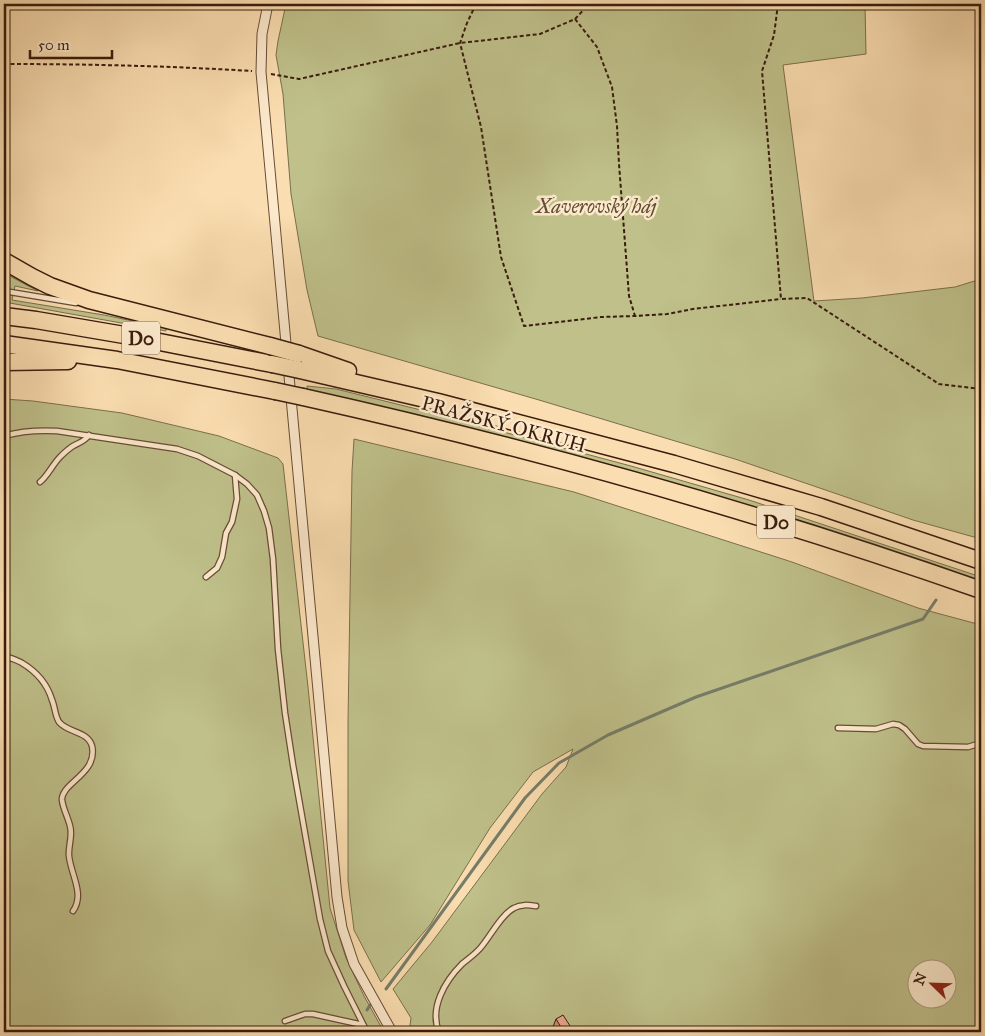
<svg xmlns="http://www.w3.org/2000/svg" width="985" height="1036" viewBox="0 0 985 1036" font-family="'IM FELL Great Primer',serif">
  <style>
    .green { fill: #bfc08a; stroke: #7c6e4c; fill-rule: evenodd }
    .lines { fill: none; stroke-linecap: round; stroke-linejoin: round }
    .stream { stroke: #767d69; stroke-width: 3 }
    .lane-casing { stroke: #694c36; stroke-width: 7 }
    .street-casing { stroke: #694c36; stroke-width: 11 }
    .highway-casing { stroke: #391c0d; stroke-width: 19 }
    .path { stroke: #391c0d; stroke-width: 2; stroke-dasharray: 4 2.5; stroke-linecap: butt }
    .lane { stroke: #fce9cc; stroke-width: 4.5 }
    .street { stroke: #fce9cc; stroke-width: 9 }
    .highway { stroke: #faddb0; stroke-width: 16 }
    .highway-bridge-casing { stroke: #391c0d; stroke-width: 19; stroke-linecap: butt }
    .highway-bridge { stroke: #faddb0; stroke-width: 16 }
    .wall { fill: #cc907a; stroke: #391c0d }
    .building { fill: #eda78e; stroke: #391c0d }
    .labels { text-anchor: middle; stroke-width: 5; stroke-linejoin: round; paint-order: stroke }
    .shield { fill: #fce9cc; stroke: #745a46; stroke-width: 1 }
    .shield-label { font-size: 19px; font-weight: bold; fill: #391c0d }
    .park-label { font-size: 20px; font-style: italic; fill: #614d32; stroke: #fce9cc }
    .street-label { font-size: 20px; fill: #391c0d; stroke: #fce9cc }
  </style>
  <rect width="100%" height="100%" fill="#faddb0"/>
  <filter id="stains"><feTurbulence type="fractalNoise" baseFrequency=".004" numOctaves="4"/><feColorMatrix values="0 0 0 0 .2 0 0 0 0 .09 0 0 0 0 .02 0 0 0 .5 -.17"/></filter>
  <radialGradient id="worn" r=".72"><stop offset=".6" stop-color="#630" stop-opacity="0"/><stop offset="1" stop-color="#630" stop-opacity=".3"/></radialGradient>
  <g class="green">
    <path d="M286,4H865L866,54L783,65L814,301L862,298L955,287L981,279V539L913,520L735,459L539,400L318,336L307,290L291,194L283,94L276,55L278,41Z"/>
    <path d="M4,273L38,291L15,286L12,300L104,315L166,328V331L4,302Z"/>
    <path d="M307,386L336,389L421,410L631,466L749,500L981,577V583L514,440L421,416L307,390Z"/>
    <path d="M4,399L33,401L122,413L219,436L278,458L283,464L308,687L330,908L346,958L364,996L384,1032H4Z"/>
    <path d="M354,439L574,492L792,562L918,608L981,625V1032H409L411,1018L393,989L432,942L542,794L566,767L573,749L533,772L490,828L430,925L381,982L354,930L348,881V722L352,471ZM918,968H948V998H918Z"/>
  </g>
  <g class="lines">
    <g class="stream">
      <path d="M976,541L981,535"/>
      <path d="M386,989L525,798L559,763L608,735L696,697L923,619L936,600"/>
      <path d="M367,1010L370,1005"/>
    </g>
    <defs>
      <g id="lane">
        <path d="M10,292L76,303"/>
        <path d="M4,436C21,431 38,430 57,431L177,449L198,456L235,475L247,484L257,495L264,511L269,528L273,559L278,649L285,713L293,765L320,919L328,951L344,986L367,1032"/>
        <path d="M40,482C47,477 53,464 60,457C64,453 68,449 73,446C80,442 84,442 89,435"/>
        <path d="M206,577L217,568L222,557L226,533L232,522L237,499L235,475"/>
        <path d="M4,657C11,657 16,660 22,663C37,672 47,683 52,700C55,707 55,716 59,722C68,733 88,731 92,746C98,774 61,783 62,800C63,809 68,817 70,826C73,836 68,846 69,856C71,875 85,894 73,911"/>
        <path d="M838,728L876,729L893,724L899,725L905,729L918,744L923,746L968,747L981,743"/>
        <path d="M285,1021L305,1014H313L363,1025"/>
        <path d="M439,1032C429,1008 445,981 462,964C469,958 477,953 482,946C491,935 502,914 514,908C521,904 528,905 536,906"/>
      </g>
      <path id="street" d="M268,4L262,34L261,72L337,897L342,928L354,964L392,1032"/>
      <g id="highway">
        <path d="M4,261L32,277L50,286L89,300L270,346"/>
        <path d="M4,316L36,320L124,335L272,364"/>
        <path d="M4,344L117,360L275,391"/>
        <path d="M299,354L348,371"/>
        <path d="M4,362L68,361"/>
        <path d="M300,370L438,402L674,464L821,507L981,561"/>
        <path d="M303,397C532,448 759,512 981,590"/>
      </g>
    </defs>
    <use href="#lane" class="lane-casing"/>
    <use href="#street" class="street-casing"/>
    <use href="#highway" class="highway-casing"/>
    <g class="path">
      <path d="M476,4L467,23L460,43L481,127L501,257L524,326L601,317L635,316L667,314L693,309L781,299"/>
      <path d="M778,4L774,35L762,71L781,299L807,298L939,384L981,389"/>
      <path d="M575,19L597,47L612,87L617,126L619,164L629,296L635,316"/>
      <path d="M4,64C87,64 169,66 252,71"/>
      <path d="M271,74L299,79L460,43L540,34L575,19L589,4"/>
    </g>
    <use href="#lane" class="lane"/>
    <use href="#street" class="street"/>
    <use href="#highway" class="highway"/>
    <defs>
      <g id="highway-bridge">
        <path d="M270,346L299,354"/>
        <path d="M272,364L300,370"/>
        <path d="M275,391L303,397"/>
      </g>
    </defs>
    <use href="#highway-bridge" class="highway-bridge-casing"/>
    <use href="#highway-bridge" class="highway-bridge"/>
  </g>
  <path class="wall" d="M556,1019L574,1032H556L553,1027Z"/>
  <path class="building" d="M563,1015L574,1032H564L556,1019Z"/>
  <g class="labels">
    <g class="shield">
      <rect x="122" y="321.5" width="38" height="33" rx="4"/>
      <rect x="757" y="505.5" width="38" height="33" rx="4"/>
    </g>
    <g class="shield-label">
      <text x="141" y="345">D0</text>
      <text x="776" y="529">D0</text>
    </g>
    <g class="park-label">
      <text x="596" y="213">Xaverovský háj</text>
    </g>
    <g class="street-label">
      <text transform="translate(504 424) rotate(15)" y="7">PRAŽSKÝ OKRUH</text>
    </g>
  </g>
  <rect width="985" height="1036" fill="none" stroke="#faddb0" stroke-width="20"/>
  <rect x="5" y="5" width="975" height="1026" fill="none" stroke="#391c0d" stroke-width="2.5"/>
  <rect x="10" y="10" width="965" height="1016" fill="none" stroke="#391c0d"/>
  <g transform="translate(932 984) rotate(293)"><circle r="24" fill="#fce9cc" stroke="#ae9780"/>
  <path d="M0-4L9 19L0 12L-9 19Z" fill="#8f2418"/>
  <text y="-8" font-size="14" font-weight="bold" text-anchor="middle" fill="#391c0d">N</text>
  </g>
  <path d="M30 50v8h82v-8" fill="none" stroke="#391c0d" stroke-width="2.5"/>
  <text x="38" y="50" font-size="15" fill="#391c0d" stroke="#fce9cc" stroke-width="4" paint-order="stroke">50 m</text>
  <rect width="100%" height="100%" filter="url(#stains)"/>
  <rect width="100%" height="100%" fill="url(#worn)"/>
</svg>
